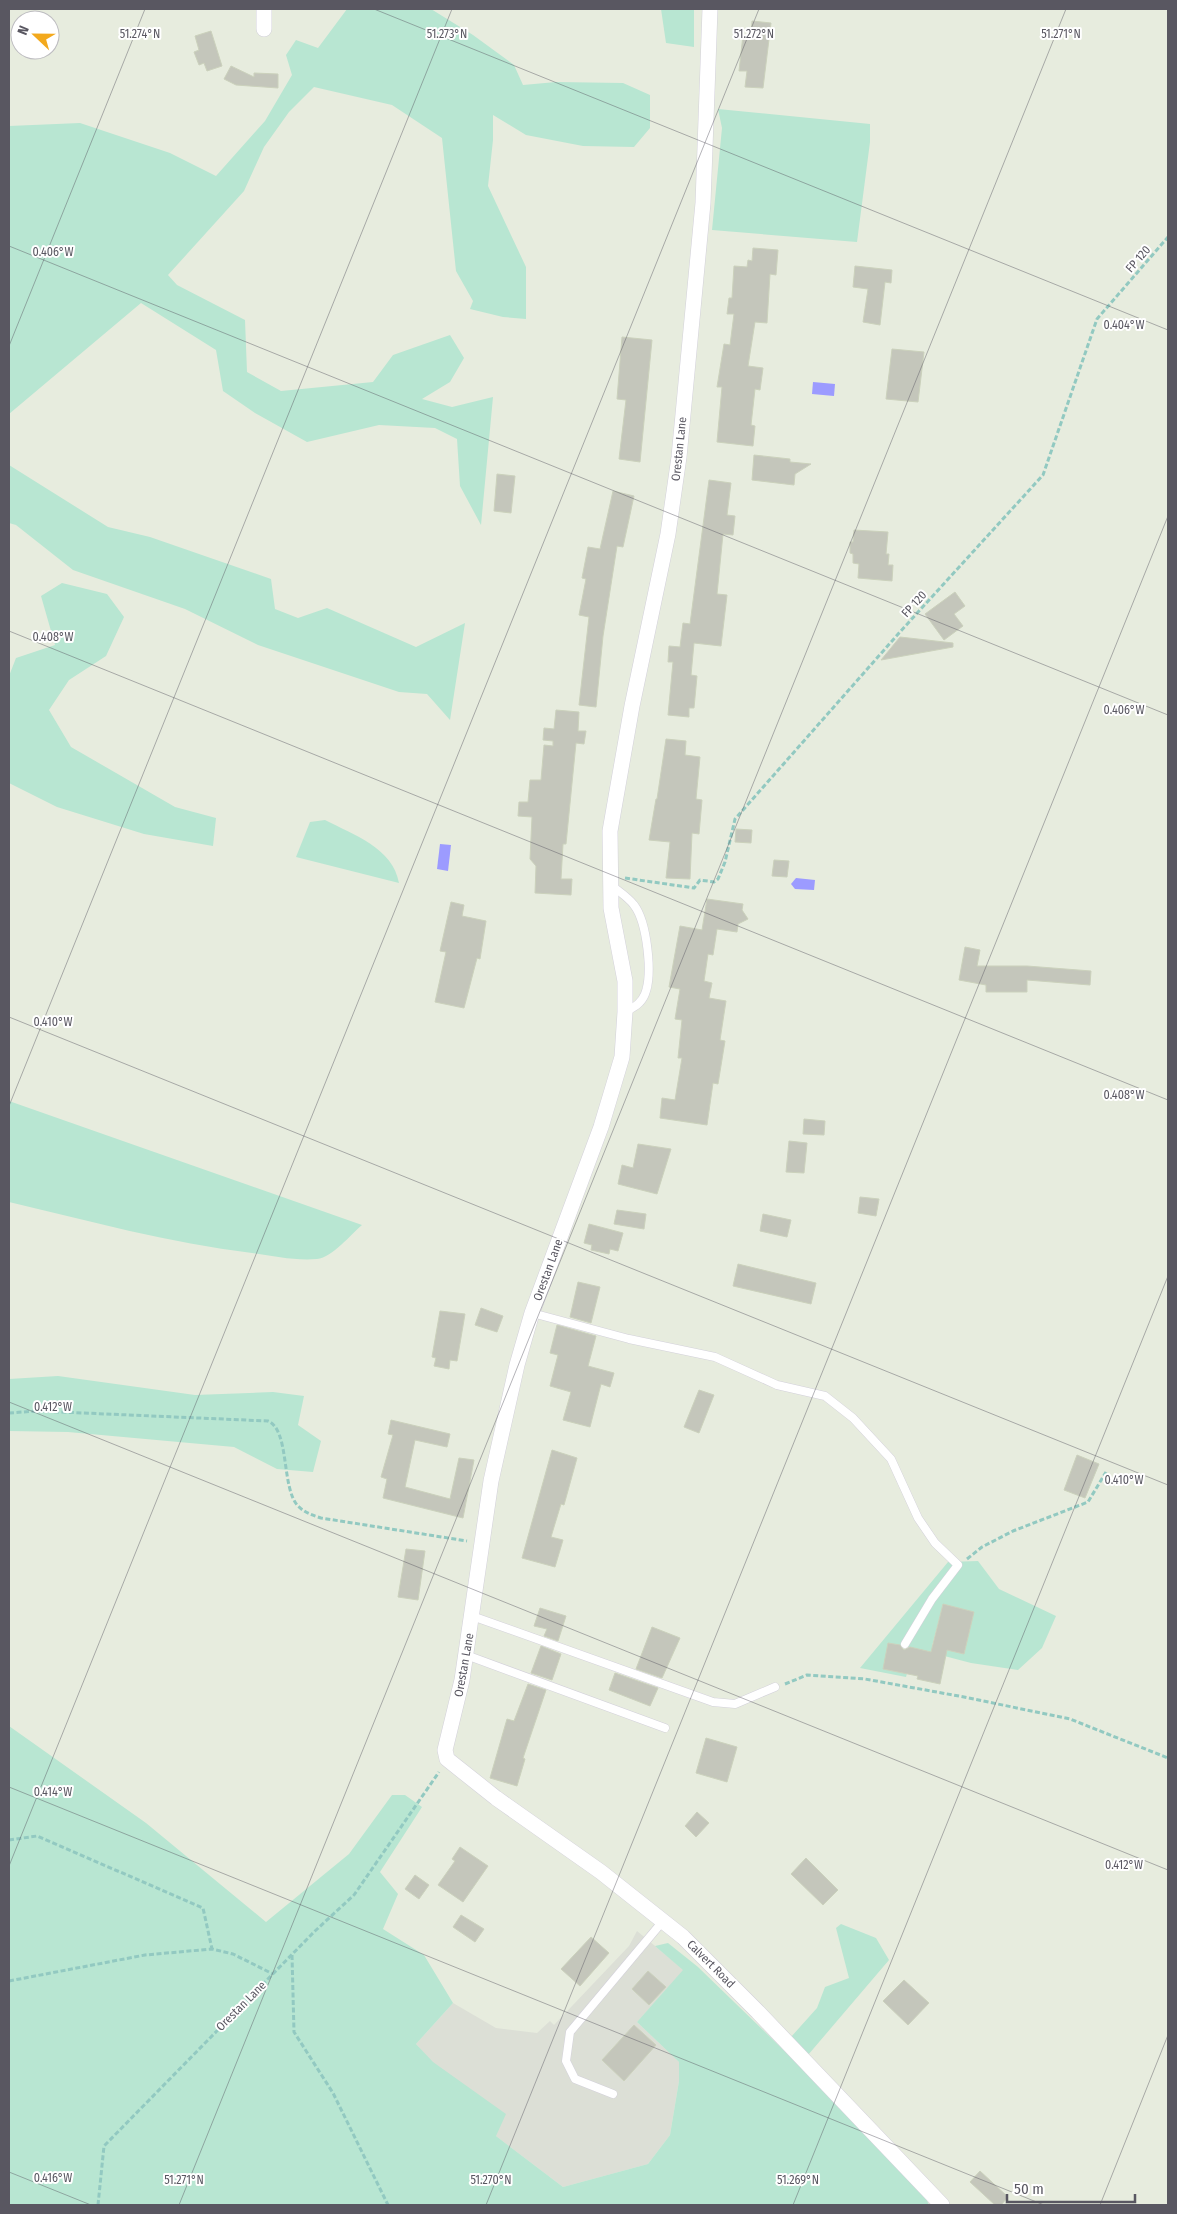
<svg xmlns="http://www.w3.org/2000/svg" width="1177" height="2214" viewBox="0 0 1177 2214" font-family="'Fira Sans Condensed',sans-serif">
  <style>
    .industrial { fill: #dcdfd6 }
    .green { fill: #b8e6d2; fill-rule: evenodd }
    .water { fill: #9c9bff }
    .building { fill: #c4c6bb; stroke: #cbd1bc }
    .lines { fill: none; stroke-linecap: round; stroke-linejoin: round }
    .lane-casing { stroke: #d3d1da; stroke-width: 9 }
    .street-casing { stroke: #d3d1da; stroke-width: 16 }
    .path { stroke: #92c9c1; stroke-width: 3; stroke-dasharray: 5 2.5; stroke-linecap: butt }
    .lane { stroke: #fff; stroke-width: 8 }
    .street { stroke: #fff; stroke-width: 15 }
    .ticks { fill: none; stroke: #595761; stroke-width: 1; stroke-opacity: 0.45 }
    .labels { text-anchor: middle; stroke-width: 4; stroke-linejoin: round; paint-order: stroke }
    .street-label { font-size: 12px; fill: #595761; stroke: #fff }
    .ticks-label { font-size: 12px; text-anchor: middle; fill: #595761; stroke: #fff; stroke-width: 4; stroke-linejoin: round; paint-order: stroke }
  </style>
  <rect width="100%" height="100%" fill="#e7ecde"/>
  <path class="industrial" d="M637,1931L684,1970L637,2022L679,2062V2081L670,2135L648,2164L563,2187L496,2136L416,2044L453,2003L496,2028L537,2033L550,2021L554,2025L629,1946Z"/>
  <g class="green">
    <path d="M347,9H431L473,35L514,65L523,85L556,82L623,83L650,95V128L634,147L583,146L526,135L493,115V140L488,186L526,267V319L503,317L470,309L473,301L456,271L442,138L392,105L314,87L289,112L264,147L244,191L168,275L177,285L245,320L247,372L281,391L373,382L393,355L450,335L464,358L450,382L422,399L452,407L493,397L481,525L460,486L457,439L435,428L379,425L307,442L255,413L223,391L216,350L141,303L9,414V126L80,123L170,153L216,176L265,121L292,75L286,55L296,40L318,48Z"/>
    <path d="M661,9H694V47L666,43Z"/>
    <path d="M718,109L870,124V142L857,242L712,230L722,128Z"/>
    <path d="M9,465L108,527L150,537L271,579L275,609L298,618L327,608L416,647L465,623L450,720L427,694L399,692L258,645L185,609L73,570L16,525L9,523Z"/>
    <path d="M62,583L107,594L124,617L106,656L69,680L49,710L71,747L175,807L216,818L213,846L144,834L57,807L9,783V676L16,658L55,645L41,596Z"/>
    <path d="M325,820C354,835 393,848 399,883L296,857L310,822Z"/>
    <path d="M9,1101L362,1225C350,1235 333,1257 317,1259C296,1261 273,1256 252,1253C170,1243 89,1221 9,1202Z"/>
    <path d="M58,1376L195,1395L273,1392L304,1396L298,1425L321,1441L313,1472L277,1469L234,1447L68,1432L9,1431V1379Z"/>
    <path d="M978,1561L999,1589L1056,1616L1042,1648L1018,1670L971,1663L914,1648L906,1677L860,1668L948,1562ZM943,1604L974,1612L964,1654L932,1646ZM889,1643L909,1647L903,1673L883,1669Z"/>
    <path d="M9,1726L146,1823L266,1922L349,1854L392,1795H405L422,1807L380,1872L398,1894L383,1929L424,1955L453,2003L416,2044L433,2062L506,2114L496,2136L563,2187L648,2164L670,2135L679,2081V2062L637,2022L683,1970L655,1946L668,1943L698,1967L798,2064L925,2196L929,2205H9Z"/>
    <path d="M841,1924L876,1938L889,1960L808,2055L791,2037L817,2008L825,1987L849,1978L836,1928Z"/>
  </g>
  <g class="water">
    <path d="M813,382L835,384L834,396L812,394Z"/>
    <path d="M440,844L451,845L448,871L437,869Z"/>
    <path d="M796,878L815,880L814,890L795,889L791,884Z"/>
  </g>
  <g class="building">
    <path d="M752,21L771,23L763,88L745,87L747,71H739L743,35L751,36Z"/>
    <path d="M211,31L222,66L207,71L204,63L199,65L194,52L199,50L195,36Z"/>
    <path d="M231,66L254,77V73L278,74V88L236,85L224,79Z"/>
    <path d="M753,248L778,250L776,275L770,274L767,323L755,322L748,366L763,368L760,390L755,389L751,425L755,426L753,446L717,442L722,387H717L724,344L730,345L734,314H727L729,298H732L734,266L747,267L748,260L752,261Z"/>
    <path d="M855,266L892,270L891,283L885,282L880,325L863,322L868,289L853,287Z"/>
    <path d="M622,337L652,340L640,462L619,459L626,400L617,399Z"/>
    <path d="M892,349L924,352L918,402L886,399Z"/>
    <path d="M754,455L790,459V462L811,464L795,474L794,485L752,480Z"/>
    <path d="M497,474L515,476L511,513L494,511Z"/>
    <path d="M709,480L731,483L727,515L735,516L733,535L723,534L717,594L727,595L721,646L694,643L691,675L697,676L694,708H689V717L668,715L673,662H668L669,646L680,647L683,623L690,624Z"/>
    <path d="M613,491L634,496L623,547L617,546L603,636L596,707L579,705L589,617L579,615L586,579L582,578L588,547L600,549Z"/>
    <path d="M854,530L888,532L886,554H889L888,565H893L892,581L858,578L859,564L853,563V554L850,553V542H853Z"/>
    <path d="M955,592L965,606L954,614L963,626L944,640L925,614Z"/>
    <path d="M900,637L953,643V647L881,660Z"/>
    <path d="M556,710L579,712L578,731H586L584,744L576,743L566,844H563L561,879H572L571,895L535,893L536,866L530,859L532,817L518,816L519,802H528L530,780H541L544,745L553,746V741L543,740L544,728L554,729Z"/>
    <path d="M666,739L686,741L685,755L700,757L696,799L702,800L699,834L692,833L690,879L666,878L670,842L649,840L656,799H657Z"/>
    <path d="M736,829L752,830L751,843L735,842Z"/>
    <path d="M774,860L789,861L787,877L772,876Z"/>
    <path d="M707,899L743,904L742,910L748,919L738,924L737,932L717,929L713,955L708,954L704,981L712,983L709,998L726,1001L720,1040L725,1041L718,1084L713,1083L707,1125L660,1118L662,1098L675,1100L682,1058H678L682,1020L675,1019L680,989L669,987L680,926L702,930Z"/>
    <path d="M451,902L464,905L462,916L486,921L480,959L477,958L464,1008L435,1002L446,952L440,951Z"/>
    <path d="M965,947L980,950L977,966H1027L1091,971L1090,985L1027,980V992H986V985L959,980Z"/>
    <path d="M804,1119L825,1121L824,1135L803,1134Z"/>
    <path d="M789,1141L807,1143L804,1173L786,1172Z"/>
    <path d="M638,1144L671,1149L657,1194L618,1184L622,1165L633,1168Z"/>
    <path d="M860,1197L879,1199L876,1216L858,1213Z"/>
    <path d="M617,1210L646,1214L644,1229L614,1224Z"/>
    <path d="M763,1214L791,1220L787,1237L760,1231Z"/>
    <path d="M589,1224L623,1233L618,1251L610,1249L609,1254L591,1250L592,1245L584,1243Z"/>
    <path d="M738,1264L816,1283L811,1304L733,1286Z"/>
    <path d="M578,1282L600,1287L591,1323L570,1317Z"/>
    <path d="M481,1308L503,1316L497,1332L475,1325Z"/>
    <path d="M440,1311L465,1314L457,1361L450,1360L449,1369L434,1366L436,1358L432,1357Z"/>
    <path d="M557,1325L596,1336L588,1366L614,1373L610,1387L601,1384L590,1427L563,1420L571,1392L550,1386L558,1355L550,1353Z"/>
    <path d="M699,1390L714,1395L699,1433L684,1427Z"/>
    <path d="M391,1420L450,1434L447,1447L415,1440L405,1487L450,1499L459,1458L474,1460L463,1518L383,1498L387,1479L381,1477L393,1435L388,1434Z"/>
    <path d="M552,1450L577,1458L564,1505L561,1504L551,1537L563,1540L555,1567L522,1558Z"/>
    <path d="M1077,1455L1099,1464L1085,1498L1064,1490Z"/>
    <path d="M406,1549L425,1551L418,1600L398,1597Z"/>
    <path d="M943,1604L974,1612L964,1654L947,1650L940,1684L917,1679L918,1676L883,1669L888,1643L900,1645L904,1650L910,1647L931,1652Z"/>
    <path d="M540,1608L566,1616L558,1641L544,1636L547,1629L534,1626Z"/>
    <path d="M652,1627L680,1638L662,1678L636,1669Z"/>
    <path d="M541,1646L561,1654L552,1680L531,1673Z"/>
    <path d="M615,1673L658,1688L650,1706L609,1690Z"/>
    <path d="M528,1684L546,1690L523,1758L525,1759L517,1786L490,1778L507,1719L514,1721Z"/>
    <path d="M706,1738L737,1747L727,1782L696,1773Z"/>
    <path d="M697,1812L709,1823L696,1837L685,1826Z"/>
    <path d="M460,1847L488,1866L463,1902L438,1885L455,1861L452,1859Z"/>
    <path d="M806,1858L838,1890L823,1905L791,1874Z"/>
    <path d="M415,1875L429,1885L419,1899L405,1889Z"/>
    <path d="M461,1915L484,1929L475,1942L453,1927Z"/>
    <path d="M591,1937L609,1953L580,1986L561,1969Z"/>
    <path d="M648,1971L666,1987L649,2005L632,1989Z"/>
    <path d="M904,1980L929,2003L908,2025L883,2001Z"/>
    <path d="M634,2025L656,2045L624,2081L602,2060Z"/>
    <path d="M980,2171L1008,2197L1001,2205H995L970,2182Z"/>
  </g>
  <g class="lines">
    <defs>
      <g id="lane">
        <path d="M611,885C618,891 628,897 634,905C647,922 653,974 645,994C641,1004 634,1007 625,1012"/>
        <path d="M532,1313L629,1339L715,1357L777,1385L825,1396L853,1418L891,1459L918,1518L935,1543L958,1565L932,1599L905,1644"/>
        <path d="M472,1616L713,1702L735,1704L775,1687"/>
        <path d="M466,1655L665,1728"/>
        <path d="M613,2094L575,2079L566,2061L570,2032L663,1921"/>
      </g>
      <g id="street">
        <path d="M264,9V29"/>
        <path d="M710,9L703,203L679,457L668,534L632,706L610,831L611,908L625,981V1012L622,1057L601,1127L532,1313L517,1365L491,1481L462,1680L445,1750L447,1759L496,1798L601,1872L683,1937L758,2012L942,2205"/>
      </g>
    </defs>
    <use href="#lane" class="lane-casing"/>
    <use href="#street" class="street-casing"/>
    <g class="path">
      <path d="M625,878L694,888L700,880L714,882L718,879L725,862L735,819L899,633L1043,475L1097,319L1168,237"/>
      <path d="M9,1413L37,1411L268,1421C290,1430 281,1488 298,1506C305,1513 312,1515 321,1518L467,1541"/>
      <path d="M967,1559L982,1547L1013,1531L1088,1502L1106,1472"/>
      <path d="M785,1684L807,1675L865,1679L964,1697L1070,1719L1168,1758"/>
      <path d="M9,1840L37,1836L203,1908L212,1949"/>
      <path d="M292,1955L294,2032L333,2093L388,2205"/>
      <path d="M9,1981L145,1955L212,1949L233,1954L273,1974"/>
      <path d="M98,2205L104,2146L315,1931L354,1895L439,1772"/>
    </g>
    <use href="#lane" class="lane"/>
    <use href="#street" class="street"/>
  </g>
  <path class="ticks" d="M374,9L1168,330M9,246L1168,715M9,346L145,9M9,631L1168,1100M9,1017L1168,1485M9,1106L452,9M9,1402L1168,1870M9,1787L1044,2205M9,1866L759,9M9,2172L91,2205M179,2205L1066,9M486,2205L1168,516M793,2205L1168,1276M1100,2205L1168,2035"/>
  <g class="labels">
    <g class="street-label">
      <text transform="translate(1138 259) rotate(-49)" y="4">FP 120</text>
      <text transform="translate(679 449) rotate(-84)" y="4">Orestan Lane</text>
      <text transform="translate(914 604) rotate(-48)" y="4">FP 120</text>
      <text transform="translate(548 1270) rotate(-70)" y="4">Orestan Lane</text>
      <text transform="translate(464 1665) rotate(-80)" y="4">Orestan Lane</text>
      <text transform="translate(711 1964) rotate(45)" y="4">Calvert Road</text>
      <text transform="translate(241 2006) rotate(-45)" y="4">Orestan Lane</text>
    </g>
  </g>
  <g class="ticks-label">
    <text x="140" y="38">51.274°N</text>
    <text x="447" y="38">51.273°N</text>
    <text x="754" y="38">51.272°N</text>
    <text x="1061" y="38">51.271°N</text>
    <text x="53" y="256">0.406°W</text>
    <text x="1124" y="329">0.404°W</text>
    <text x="53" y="641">0.408°W</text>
    <text x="1124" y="714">0.406°W</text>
    <text x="53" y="1026">0.410°W</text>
    <text x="1124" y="1099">0.408°W</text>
    <text x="53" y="1411">0.412°W</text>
    <text x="1124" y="1484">0.410°W</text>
    <text x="53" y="1796">0.414°W</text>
    <text x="1124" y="1869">0.412°W</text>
    <text x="53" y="2182">0.416°W</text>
    <text x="184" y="2184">51.271°N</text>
    <text x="491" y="2184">51.270°N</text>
    <text x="798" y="2184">51.269°N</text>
  </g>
  <rect width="1177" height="2214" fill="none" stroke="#595761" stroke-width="20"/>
  <g transform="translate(35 35) rotate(292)"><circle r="24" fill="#ffffff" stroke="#bdbcc0"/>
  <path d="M0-4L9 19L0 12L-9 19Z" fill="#f3a91d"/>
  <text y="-8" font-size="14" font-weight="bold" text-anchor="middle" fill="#595761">N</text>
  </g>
  <path d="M1007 2194v8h128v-8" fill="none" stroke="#595761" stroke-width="2.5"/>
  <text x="1014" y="2194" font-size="15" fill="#595761" stroke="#ffffff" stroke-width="4" paint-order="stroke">50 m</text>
</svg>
